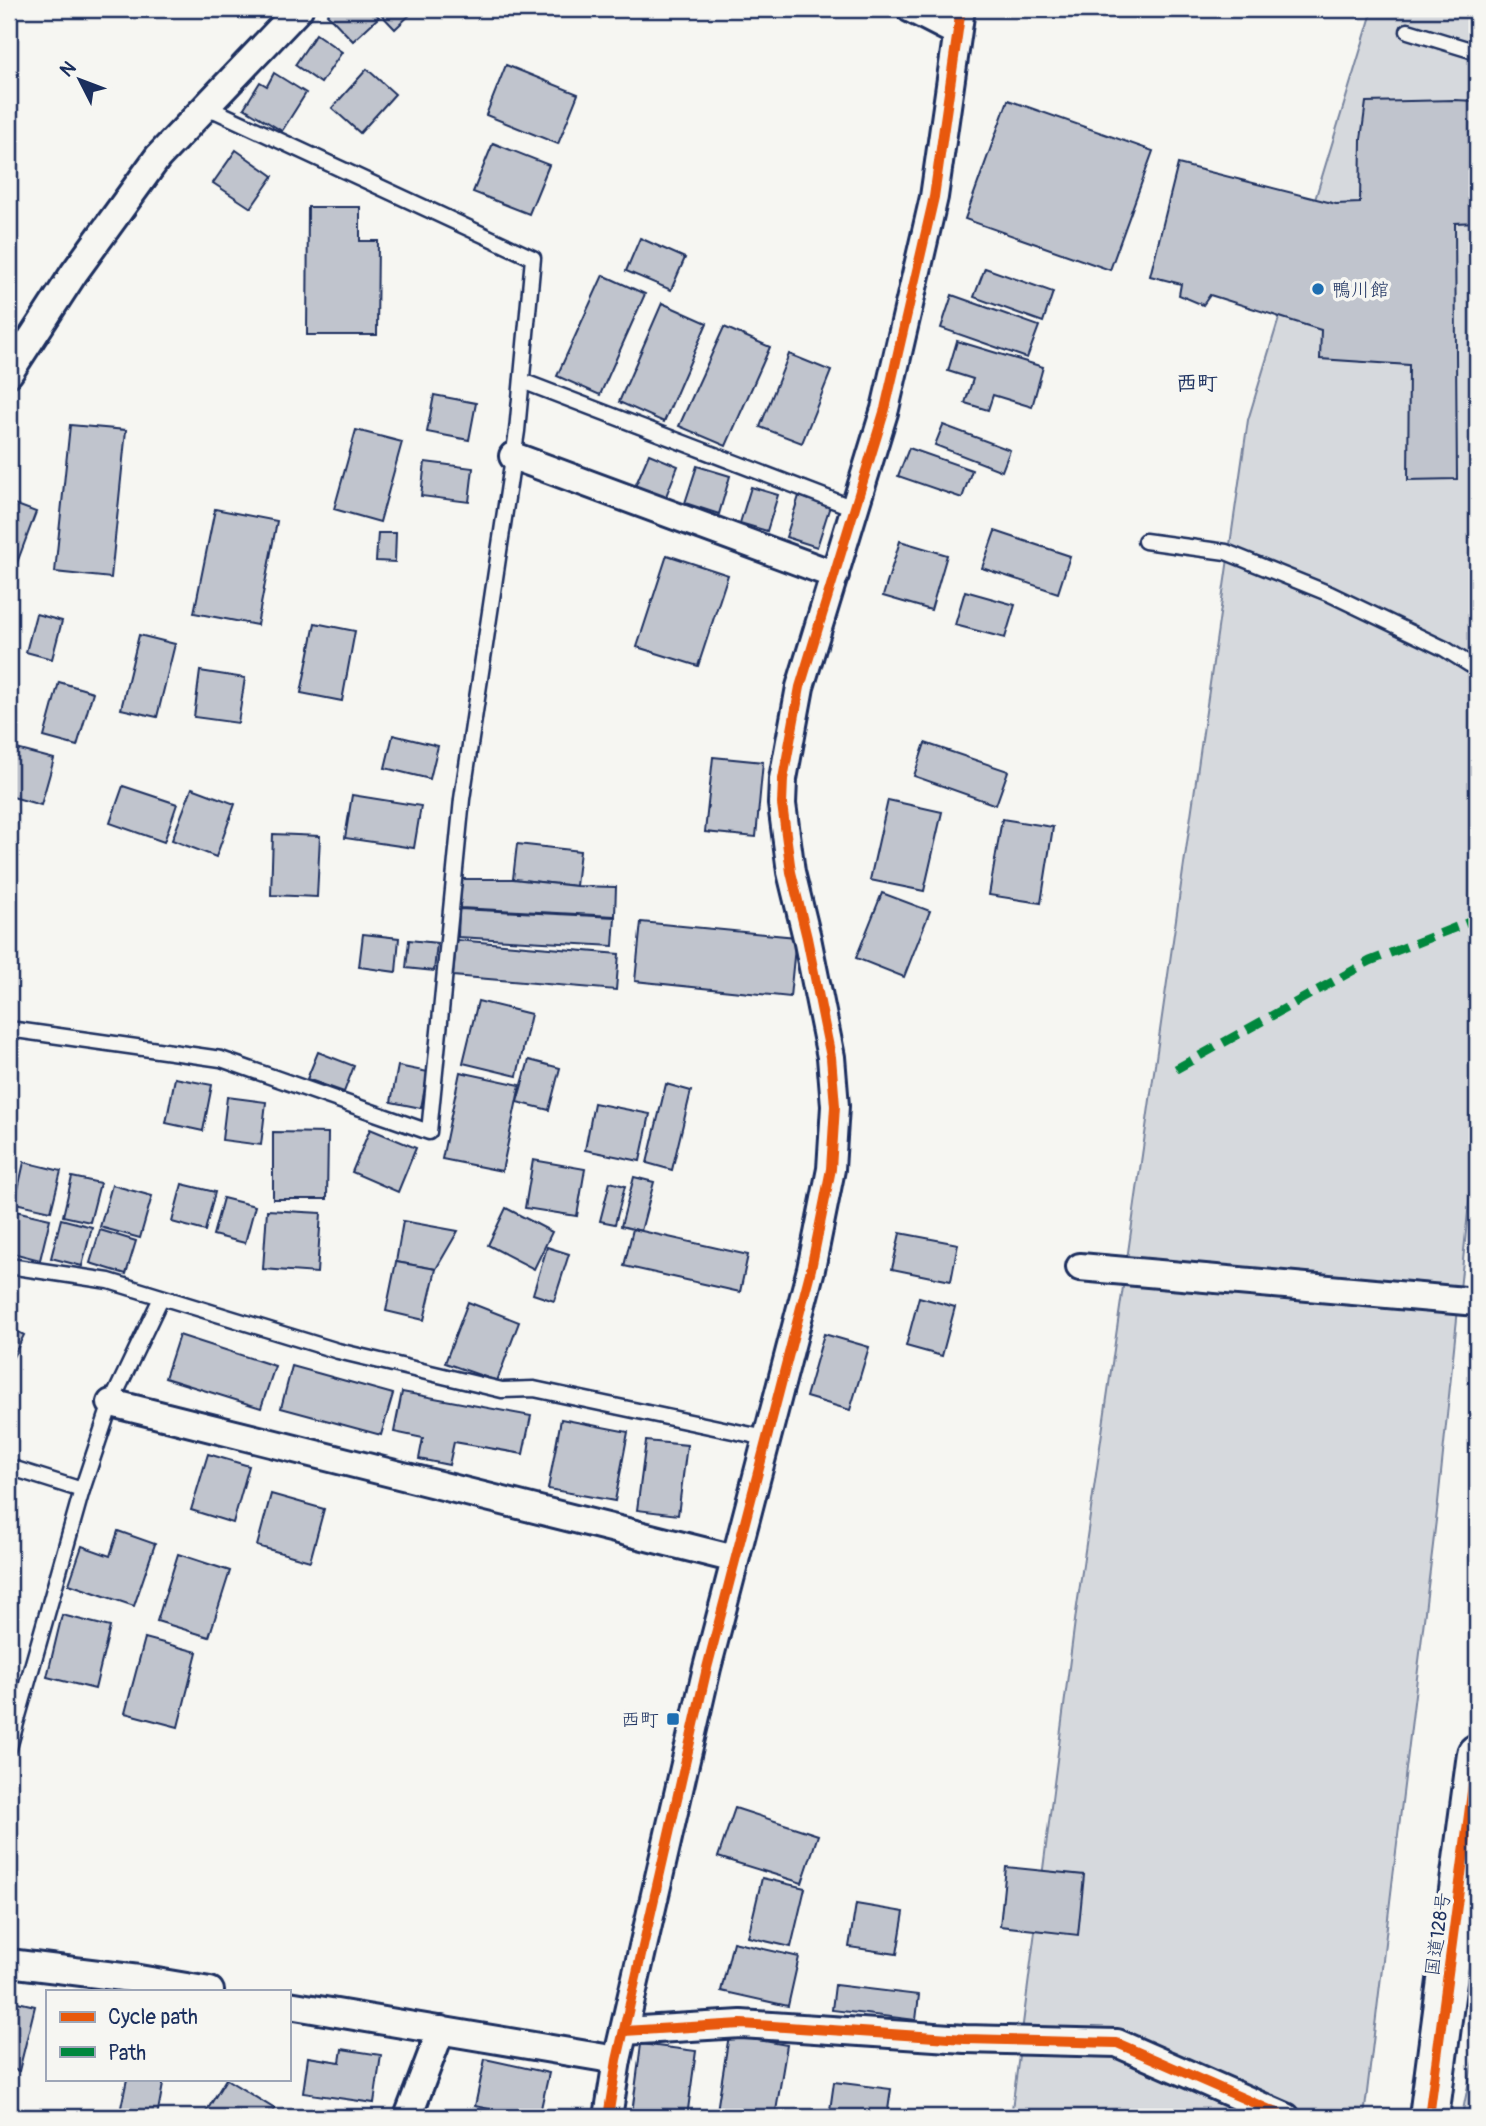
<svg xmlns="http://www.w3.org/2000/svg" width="1486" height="2126" viewBox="0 0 1486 2126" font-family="Pangolin,'Klee One',sans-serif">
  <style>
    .green { fill: #d6d9dd; stroke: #78849e; stroke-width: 2 }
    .building { fill: #c0c4cd; stroke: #1b2f5e; stroke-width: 2 }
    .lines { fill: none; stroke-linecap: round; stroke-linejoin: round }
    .service-casing { stroke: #1b2f5e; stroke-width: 19 }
    .minor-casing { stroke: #1b2f5e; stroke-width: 32 }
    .trunk-casing { stroke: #1b2f5e; stroke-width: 44 }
    .service { stroke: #f6f6f2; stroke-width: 14 }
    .minor { stroke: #f6f6f2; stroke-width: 26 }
    .trunk { stroke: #f6f6f2; stroke-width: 38 }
    .quiet { stroke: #00873e; stroke-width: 9; stroke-dasharray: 18 9; stroke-linecap: butt }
    .cycleway-casing { stroke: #f6f6f2; stroke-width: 15 }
    .cycleway { stroke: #e8590c; stroke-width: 10 }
    .poi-dot { fill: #1f6fb2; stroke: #f6f6f2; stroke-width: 2.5 }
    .labels { text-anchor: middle; stroke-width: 7; stroke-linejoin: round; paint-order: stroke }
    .poi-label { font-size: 19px; fill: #1b2f5e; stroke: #f6f6f2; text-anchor: start }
    .street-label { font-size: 19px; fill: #1b2f5e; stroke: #f6f6f2 }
    .neighbourhood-label { font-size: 21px; font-weight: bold; fill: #1b2f5e; stroke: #f6f6f2 }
  </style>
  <rect width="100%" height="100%" fill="#f6f6f2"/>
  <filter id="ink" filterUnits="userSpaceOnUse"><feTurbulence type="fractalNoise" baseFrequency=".0143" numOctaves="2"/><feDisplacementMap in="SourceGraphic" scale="14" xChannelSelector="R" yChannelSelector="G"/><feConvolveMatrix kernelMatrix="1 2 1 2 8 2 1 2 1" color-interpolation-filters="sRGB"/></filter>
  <g filter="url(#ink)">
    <g class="green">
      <path d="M1373,9H1477V1125L1437,1512L1364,2117H1011L1076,1613L1248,420Z"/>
      <path d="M1477,2042V2117H1462V2115Z"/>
    </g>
    <g class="building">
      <path d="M333,9H371L379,17L353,41L327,14Z"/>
      <path d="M376,9H416L395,29Z"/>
      <path d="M316,34L342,52L321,83L295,65Z"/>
      <path d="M506,65L578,94L558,144L486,115Z"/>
      <path d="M367,69L395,94L360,133L332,108Z"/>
      <path d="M274,73L306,93L282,131L244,108L260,82L267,86Z"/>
      <path d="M1008,100L1153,151L1110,270L965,219Z"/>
      <path d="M1454,100L1477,101V222L1455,223L1457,479L1408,480L1409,365L1320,359L1321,330L1210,295L1203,305L1179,295L1181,284L1150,276L1178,164L1336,204L1360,203L1361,139L1366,102Z"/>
      <path d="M493,143L549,165L529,214L473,192Z"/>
      <path d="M236,150L273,176L251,208L213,183Z"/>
      <path d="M308,207H360V241H378L377,335H307Z"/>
      <path d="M640,238L685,258L671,290L626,271Z"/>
      <path d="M985,268L1053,292L1043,322L974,297Z"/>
      <path d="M603,275L645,294L600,395L557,376Z"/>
      <path d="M952,295L1039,326L1027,358L941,328Z"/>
      <path d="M662,303L707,323L664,422L619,402Z"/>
      <path d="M724,327L770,347L726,446L679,426Z"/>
      <path d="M957,341L1043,367L1032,407L993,395L988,410L965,403L973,379L948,371Z"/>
      <path d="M789,354L831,371L802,443L760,427Z"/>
      <path d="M434,395L476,403L469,440L427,432Z"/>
      <path d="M70,425L126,430L111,578L55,572Z"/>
      <path d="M943,425L1010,450L1002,471L935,445Z"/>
      <path d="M356,430L402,442L380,522L334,509Z"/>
      <path d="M909,448L972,470L962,498L898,476Z"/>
      <path d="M649,454L678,466L664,501L634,489Z"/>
      <path d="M425,462L473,468L469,502L421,496Z"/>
      <path d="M697,466L730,476L719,514L685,503Z"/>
      <path d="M751,487L778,495L767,531L740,523Z"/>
      <path d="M799,496L830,506L817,547L786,537Z"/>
      <path d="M9,502L36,512L15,568L9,566Z"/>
      <path d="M215,509L277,521L257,625L194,613Z"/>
      <path d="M995,531L1070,556L1058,593L982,568Z"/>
      <path d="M378,533H396L395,562L376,561Z"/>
      <path d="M900,541L947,555L931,610L883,596Z"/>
      <path d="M667,555L728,575L698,666L637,647Z"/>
      <path d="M965,591L1015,605L1005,638L955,625Z"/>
      <path d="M36,614L62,621L52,659L26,652Z"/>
      <path d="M315,623L355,631L342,701L301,693Z"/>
      <path d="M139,635L175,644L157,717L121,709Z"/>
      <path d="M200,671L245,678L238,723L194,717Z"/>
      <path d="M59,682L93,692L77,746L44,737Z"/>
      <path d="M393,735L438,746L430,779L385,768Z"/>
      <path d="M925,743L1008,771L996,805L914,776Z"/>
      <path d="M9,747L54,759L41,805L9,796Z"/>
      <path d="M713,757L763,762L756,837L705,832Z"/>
      <path d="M123,786L177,804L164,842L110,823Z"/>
      <path d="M192,788L235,804L216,857L172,840Z"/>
      <path d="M352,795L421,806L414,848L345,838Z"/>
      <path d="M888,800L942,812L924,891L870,880Z"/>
      <path d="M1002,819L1053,827L1041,903L989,895Z"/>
      <path d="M273,834L320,836L317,897L271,895Z"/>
      <path d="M517,844L580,851L576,886L513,879Z"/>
      <path d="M461,879H513L576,886L616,887L615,916L460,908Z"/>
      <path d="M882,893L930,911L904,977L856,958Z"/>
      <path d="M459,909L615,917L613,946L458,937Z"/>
      <path d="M641,922L796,937L790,997L635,981Z"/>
      <path d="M363,934L399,938L396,972L359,967Z"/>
      <path d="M409,940L437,943L434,971L406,968Z"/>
      <path d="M456,940L619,954L616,990L453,976Z"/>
      <path d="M478,1001L531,1014L517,1076L463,1063Z"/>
      <path d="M318,1052L354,1066L344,1092L307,1079Z"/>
      <path d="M529,1060L560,1068L549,1110L517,1102Z"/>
      <path d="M398,1066L428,1072L421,1108L391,1102Z"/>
      <path d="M460,1072L520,1085L502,1171L442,1159Z"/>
      <path d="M175,1078L212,1085L203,1131L166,1123Z"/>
      <path d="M666,1084L691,1091L672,1170L647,1163Z"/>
      <path d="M227,1097L266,1102L261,1145L222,1140Z"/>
      <path d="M594,1103L650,1114L640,1161L585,1150Z"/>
      <path d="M370,1129L416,1148L398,1192L352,1172Z"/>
      <path d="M273,1132L328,1133L327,1199H273Z"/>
      <path d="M533,1160L585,1169L577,1216L525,1208Z"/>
      <path d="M24,1162L61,1171L51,1211L15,1203Z"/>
      <path d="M72,1177L100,1183L90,1222L63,1216Z"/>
      <path d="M634,1177L654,1182L641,1231L621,1226Z"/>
      <path d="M610,1182L625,1186L615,1224L600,1221Z"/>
      <path d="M182,1184L215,1192L205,1231L172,1222Z"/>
      <path d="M112,1185L152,1196L140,1238L100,1227Z"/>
      <path d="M223,1198L255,1206L245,1243L213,1235Z"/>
      <path d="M506,1208L552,1232L534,1269L488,1245Z"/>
      <path d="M11,1210L50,1219L40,1260L9,1252V1220Z"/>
      <path d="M267,1210L321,1213L317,1273L263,1269Z"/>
      <path d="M61,1219L92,1227L82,1266L51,1258Z"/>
      <path d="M403,1221L458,1231L436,1269L396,1262Z"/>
      <path d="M633,1229L748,1255L740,1292L624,1266Z"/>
      <path d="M100,1230L136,1241L126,1274L90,1263Z"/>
      <path d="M900,1233L958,1244L951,1281L892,1269Z"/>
      <path d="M547,1247L569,1254L554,1301L533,1294Z"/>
      <path d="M396,1262L436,1269L424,1320L386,1311Z"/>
      <path d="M919,1297L955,1307L942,1356L906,1346Z"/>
      <path d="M468,1302L519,1322L497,1381L445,1363Z"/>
      <path d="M9,1327L24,1335L9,1365Z"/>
      <path d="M824,1334L869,1347L850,1410L806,1397Z"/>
      <path d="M179,1335L275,1366L261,1408L165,1378Z"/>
      <path d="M292,1366L393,1394L381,1435L281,1408Z"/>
      <path d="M402,1392L531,1416L523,1454L454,1442L449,1465L419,1459L423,1438L394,1432Z"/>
      <path d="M561,1419L628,1432L615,1501L548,1489Z"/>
      <path d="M646,1441L687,1445L678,1515L637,1510Z"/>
      <path d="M208,1454L249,1466L233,1523L191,1510Z"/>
      <path d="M271,1494L324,1509L310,1561L257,1546Z"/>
      <path d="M118,1531L155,1544L134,1606L69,1584L82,1546L110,1556Z"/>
      <path d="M178,1554L230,1571L209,1637L157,1621Z"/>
      <path d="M62,1615L110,1627L95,1689L47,1677Z"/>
      <path d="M145,1638L197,1652L178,1727L125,1713Z"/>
      <path d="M735,1808L818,1835L802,1883L718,1857Z"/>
      <path d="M1006,1867L1084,1875L1078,1935L1000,1926Z"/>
      <path d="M762,1878L805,1888L791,1947L748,1937Z"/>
      <path d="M856,1904L904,1912L897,1954L849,1947Z"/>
      <path d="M733,1942L799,1957L788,2006L721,1991Z"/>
      <path d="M835,1985L919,1995L916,2020L832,2010Z"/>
      <path d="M9,2000L35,2006L19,2071L9,2068Z"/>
      <path d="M729,2035L787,2045L775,2117H716Z"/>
      <path d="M641,2044L696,2051L687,2117L632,2113Z"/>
      <path d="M342,2049L381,2055L374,2103L303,2093L308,2057L340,2062Z"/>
      <path d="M485,2059L549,2073L539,2117H526L475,2106Z"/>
      <path d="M127,2079H164L157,2117H119Z"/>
      <path d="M226,2079L275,2109L270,2117H203Z"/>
      <path d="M834,2082L891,2089L887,2117H829Z"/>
    </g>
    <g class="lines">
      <defs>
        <g id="service">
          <path d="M1408,31L1477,52"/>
          <path d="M522,381L856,509"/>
          <path d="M1145,541L1226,552L1330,594L1445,649L1477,669"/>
          <path d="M9,1029L221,1059L429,1132L462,799L517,431L533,258L205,106"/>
          <path d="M9,1266L109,1281L338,1351L502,1390L534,1389L766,1438"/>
          <path d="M9,1467L82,1490L111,1403L161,1298"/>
          <path d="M9,1748L82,1490"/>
        </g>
        <g id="minor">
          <path d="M911,9L956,32"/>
          <path d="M9,373L74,273L158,157L299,9"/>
          <path d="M513,456L835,575"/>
          <path d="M1080,1267L1477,1302"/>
          <path d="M111,1403L735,1559"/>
          <path d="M9,1963L139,1979L210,1991"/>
          <path d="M289,2005L617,2060"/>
          <path d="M624,2031L741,2024L965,2039L1117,2043L1286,2117"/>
          <path d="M408,2117L441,2030"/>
          <path d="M608,2117L617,2060L707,1668L811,1269L831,1169L835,1106L831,1057L807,938L791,872L782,804L783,779L800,687L885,409L934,197L961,9"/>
        </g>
        <path id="trunk" d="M1429,2117L1477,1754"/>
      </defs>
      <use href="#service" class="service-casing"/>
      <use href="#minor" class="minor-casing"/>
      <use href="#trunk" class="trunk-casing"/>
      <use href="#service" class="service"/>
      <use href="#minor" class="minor"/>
      <use href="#trunk" class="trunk"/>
      <path class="quiet" d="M1176,1069L1370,961L1477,919"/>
      <defs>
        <g id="cycleway">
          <path d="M624,2031L741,2024L965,2039L1117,2043L1286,2117"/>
          <path d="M608,2117L617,2060L707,1668L811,1269L831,1169L835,1106L831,1057L807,938L791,872L782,804L783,779L800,687L885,409L934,197L961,9"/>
          <path d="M1429,2117L1477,1754"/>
        </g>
      </defs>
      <use href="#cycleway" class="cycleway-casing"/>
      <use href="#cycleway" class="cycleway"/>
    </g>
  </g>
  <g class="poi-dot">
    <circle cx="1318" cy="289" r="7"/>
    <rect x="666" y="1712" width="14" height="14" rx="3.5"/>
  </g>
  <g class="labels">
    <g class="poi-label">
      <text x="1332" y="296">鴨川館</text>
      <text x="659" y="1726" text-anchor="end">西町</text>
    </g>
    <g class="street-label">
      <text transform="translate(1437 1934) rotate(-82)" y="7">国道128号</text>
    </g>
    <g class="neighbourhood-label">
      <text x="1197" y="390">西町</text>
    </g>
  </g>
  <rect width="1486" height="2126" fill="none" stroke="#f6f6f2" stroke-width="35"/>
  <rect x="18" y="18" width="1451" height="2091" fill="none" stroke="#1b2f5e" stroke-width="2.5" filter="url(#ink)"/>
  <rect x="46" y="1990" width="245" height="91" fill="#f6f6f2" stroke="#9ea6b7" stroke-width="2"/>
  <rect x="60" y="2012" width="35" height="10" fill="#e8590c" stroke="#9ea6b7" stroke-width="2"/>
  <text x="108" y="2024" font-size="21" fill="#1b2f5e">Cycle path</text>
  <rect x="60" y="2047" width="35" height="10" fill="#00873e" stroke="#9ea6b7" stroke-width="2"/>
  <text x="108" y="2060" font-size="21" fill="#1b2f5e">Path</text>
  <g transform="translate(80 80) rotate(312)" stroke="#f6f6f2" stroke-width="5" paint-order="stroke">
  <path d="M0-5L12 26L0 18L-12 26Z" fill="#1b2f5e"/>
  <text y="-10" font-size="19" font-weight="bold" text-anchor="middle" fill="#1b2f5e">N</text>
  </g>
</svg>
